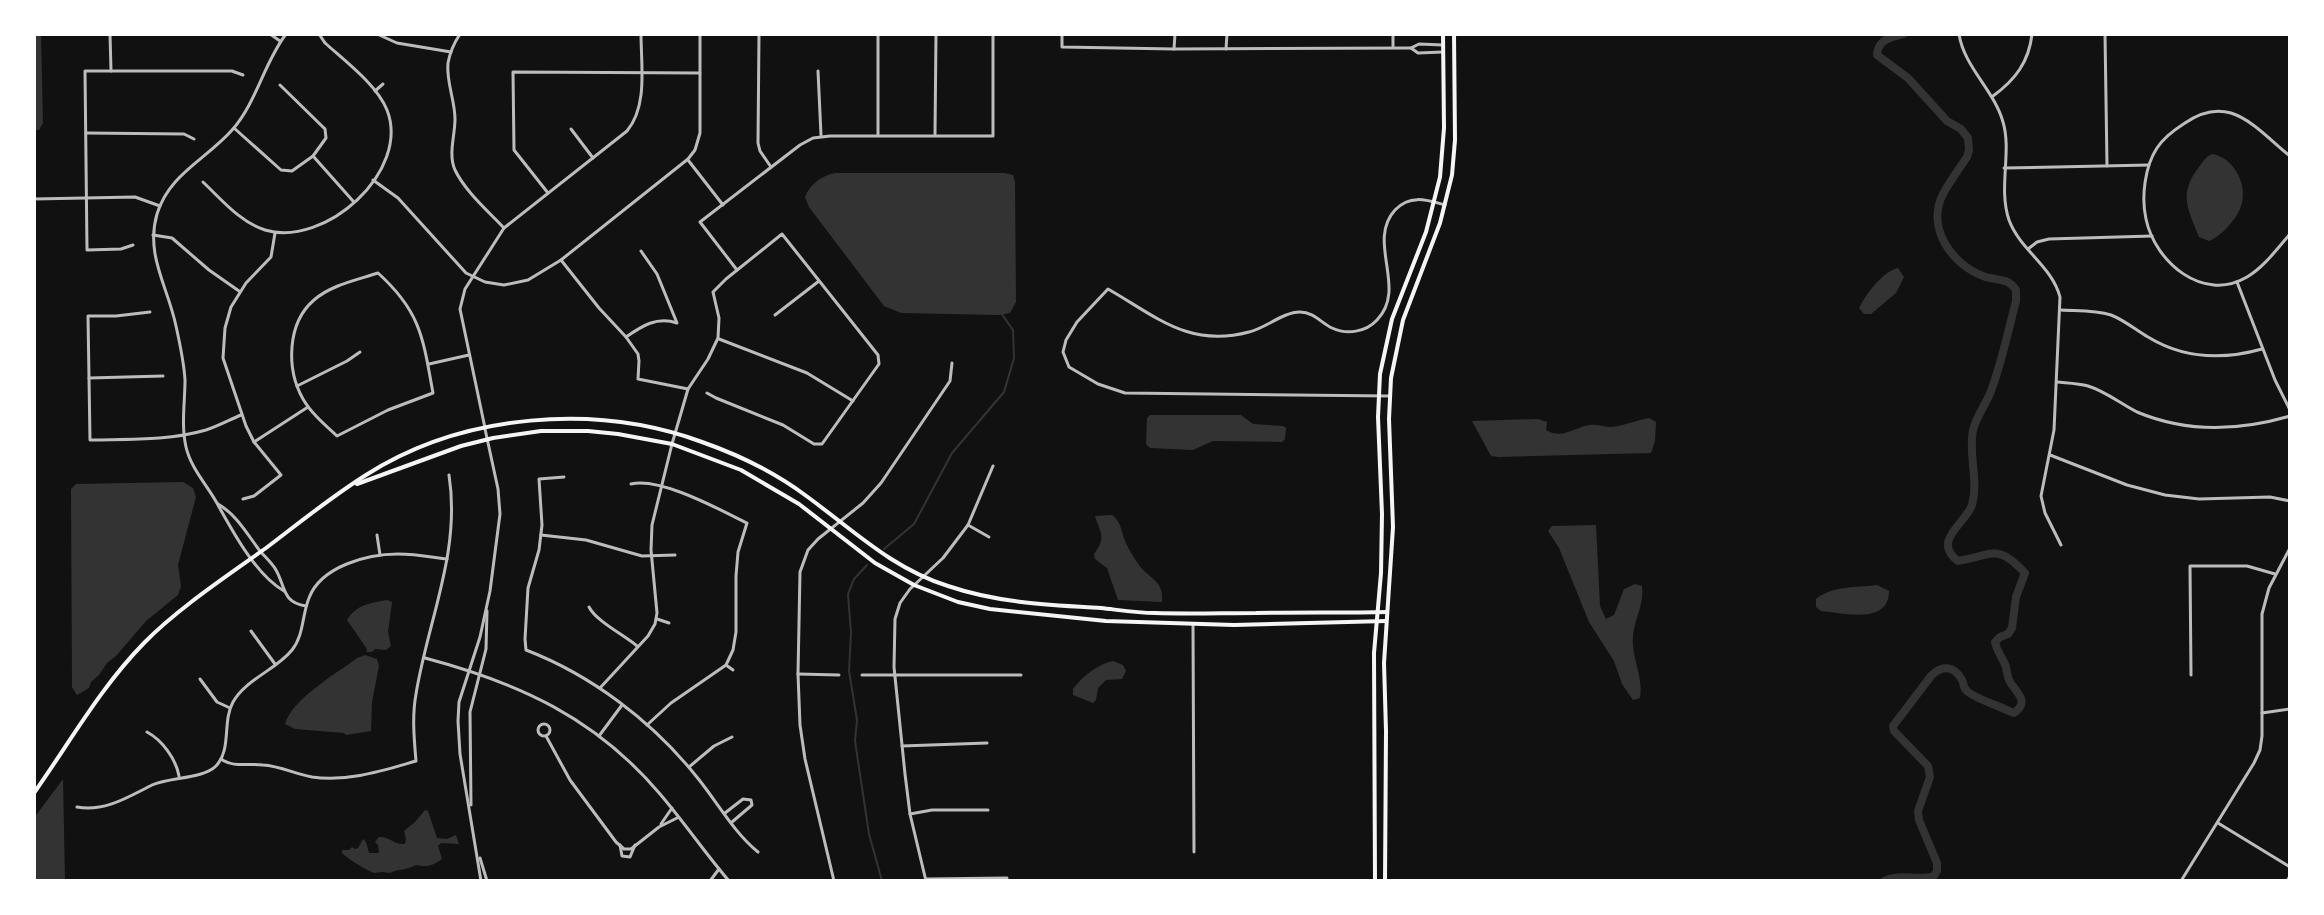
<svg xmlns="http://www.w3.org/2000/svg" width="2324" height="915" viewBox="0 0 2324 915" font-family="'Varela Round',sans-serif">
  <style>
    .water { fill: #333 }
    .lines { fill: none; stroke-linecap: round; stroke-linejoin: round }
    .stream { stroke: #333; stroke-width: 2 }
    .river { stroke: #333; stroke-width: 8 }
    .minor { stroke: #bcbcbc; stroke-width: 3 }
    .tertiary { stroke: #bcbcbc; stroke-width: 3 }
    .secondary { stroke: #f5f5f5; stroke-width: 4 }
  </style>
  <rect width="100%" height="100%" fill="#111"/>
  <g class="water">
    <path d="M34,34H41L43,123L39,130H34Z"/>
    <path d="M2212,154C2233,157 2247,183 2242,203C2238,218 2222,236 2209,241L2199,237C2188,209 2178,194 2199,167C2204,161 2205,157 2212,154Z"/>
    <path d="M835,173H1005L1013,175L1015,182L1016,302L1010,313L999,315L901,313L884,306L809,207L805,197C810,184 821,176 835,173Z"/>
    <path d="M1898,268L1904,277L1896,293L1871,314H1864L1859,308C1866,294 1882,272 1898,268Z"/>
    <path d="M1150,415H1241L1253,424L1283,426L1286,428L1285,439L1282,442L1213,441L1193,450L1150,448L1146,444L1147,418Z"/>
    <path d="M1649,418L1656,422L1655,441L1651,453L1499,457L1491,456L1472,421L1538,419L1547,422L1546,430C1563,440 1574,427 1590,425C1596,424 1603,427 1610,427C1619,427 1638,420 1649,418Z"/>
    <path d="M183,482L193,488L196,497L178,565L181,586L178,595L146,621L116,656L107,663L99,675L91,682L89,688L77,695L72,687L71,489L76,484Z"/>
    <path d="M1112,515C1122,522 1121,533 1126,543C1129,550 1135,559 1139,565C1149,579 1164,580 1162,602L1118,600L1107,568L1095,559L1094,554C1107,537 1100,533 1095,516Z"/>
    <path d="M1596,525L1600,606L1606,619L1614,615L1624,589L1635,584L1642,586C1644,606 1635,617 1633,636C1631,657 1644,678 1640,698L1633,700L1622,684L1614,661L1589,622L1559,548L1548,531L1552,526Z"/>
    <path d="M1877,585L1889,591C1889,625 1844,613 1821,611L1816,607V599C1834,585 1855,588 1877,585Z"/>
    <path d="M387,600L392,602L388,632L391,646L386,650L375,649L372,652H366L367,649L347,620C356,605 370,603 387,600Z"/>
    <path d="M365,655L377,659L379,666L372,702L371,731L346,735L344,733L295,729L285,724C292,699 336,674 357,658Z"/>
    <path d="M1113,661L1123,665L1126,671L1122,679L1106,680L1098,688L1096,700L1093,703L1073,695V689C1083,676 1096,665 1113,661Z"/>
    <path d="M63,779L65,881H34V818Z"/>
    <path d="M425,810L428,811L437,838L447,839L456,835L459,844L441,843L438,846L442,859C434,865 427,868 416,865C408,870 397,869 390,873L382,872L374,873C366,870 348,859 342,853V850H349L352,847L355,849L358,848L363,839L366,842L369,853H379L378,845L375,842L379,837C389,836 394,845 405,844L406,839L404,831L415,822Z"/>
  </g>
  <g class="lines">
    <g class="stream">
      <path d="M884,549L914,524L952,453L1004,392L1014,358L1013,330L1001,313"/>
      <path d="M867,565L854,579L848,594L851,633L849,671L857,720L855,741L869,834L882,881"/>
    </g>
    <path class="river" d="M1884,881C1900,873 1918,881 1934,876L1937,871V863L1919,820L1918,811L1930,777L1928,766L1894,731L1893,726L1931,676C1941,665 1954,665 1962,680C1964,684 1963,688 1967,691C1975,699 1998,705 2009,711L2014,713C2031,701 2015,692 2009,680C2008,678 2006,668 2006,667C2003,658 1997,652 1995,642L2000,637L2008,634L2012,628L2016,597L2025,573C1997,543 1994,555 1958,561C1931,541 1966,523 1972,505C1979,480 1968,455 1973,430C1976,417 1986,404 1991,391C2002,362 2008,331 2016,301V290C2008,277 1996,281 1983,276C1951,264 1926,227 1943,194C1950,181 1959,169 1967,157L1969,150L1968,138L1961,129L1947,121L1908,78L1877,55C1878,39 1890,38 1903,34"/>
    <g class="minor">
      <path d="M110,34L111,71"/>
      <path d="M270,34L280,41"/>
      <path d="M377,34L397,43L451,52"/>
      <path d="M460,34C454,43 450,52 448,63C446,82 455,100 455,119C455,136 448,154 455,170C465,191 488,211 504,228"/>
      <path d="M759,34L758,143L760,151L771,167"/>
      <path d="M878,34V134"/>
      <path d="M1062,34V47L1174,49L1411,48"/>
      <path d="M1393,34V46"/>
      <path d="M1959,34C1964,67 1994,90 2003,122C2012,152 1998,188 2009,220C2020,250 2052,266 2060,297L2054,430L2041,496L2045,513L2061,545"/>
      <path d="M2105,34L2107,166"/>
      <path d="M1443,45L1419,44L1411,48L1418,53L1443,52"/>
      <path d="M1174,49L1175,34"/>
      <path d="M1226,49L1227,34"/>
      <path d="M818,71L821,135"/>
      <path d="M375,91L383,84"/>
      <path d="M1993,96C2015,80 2029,62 2032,34"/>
      <path d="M234,128L281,170L292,171L313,156L326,138L325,129L280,85"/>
      <path d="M571,129L593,158"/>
      <path d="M86,133L184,134L194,139"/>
      <path d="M935,134L936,34"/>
      <path d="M313,156L353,201"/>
      <path d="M2290,156C2272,142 2253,120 2231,113C2214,108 2198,114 2185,123C2174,130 2164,137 2157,148C2145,166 2141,197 2146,219C2155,262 2203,303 2247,277C2264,267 2277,249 2290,234"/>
      <path d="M688,160L723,205"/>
      <path d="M2004,168L2149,165"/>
      <path d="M373,180L398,198L466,273L485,282L504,285L528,280L561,260L688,159L695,150L700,133V34"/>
      <path d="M203,182C222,200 240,222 265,230C325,248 411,171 387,110C377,85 345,61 325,43L319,34"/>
      <path d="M548,193L514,150L513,72L700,73"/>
      <path d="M34,199L135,197L160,206"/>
      <path d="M153,235L172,238L209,270L239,291"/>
      <path d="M133,245L121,249L87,250L85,71H232L243,75"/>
      <path d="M2028,249L2037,242L2049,239L2152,236"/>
      <path d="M561,260L599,308L626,337L638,354L639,361L638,379L688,389"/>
      <path d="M737,270L700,222L800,145L813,138L830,136H993V34"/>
      <path d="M378,273C421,312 423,338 433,393L388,410L337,436C325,425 311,413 303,399C286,369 287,323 314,300C331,285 357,280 378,273Z"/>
      <path d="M2237,282L2275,380L2290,410"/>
      <path d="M2061,310C2078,311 2095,310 2111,315C2124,320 2136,330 2148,337C2184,359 2223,360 2262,349"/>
      <path d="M150,312L116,316H88L90,440C129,439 168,441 206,430C218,426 229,420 241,415"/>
      <path d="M775,315L819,281"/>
      <path d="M626,337C642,326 657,316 677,323L657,274L641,251"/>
      <path d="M719,339L807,373L853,401"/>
      <path d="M429,364L469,355"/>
      <path d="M89,378L163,376"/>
      <path d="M2057,382C2067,383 2078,383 2088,386C2105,391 2121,404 2137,412C2187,433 2239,431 2290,416"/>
      <path d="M297,386L347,361L360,352"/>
      <path d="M1390,396L1125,393L1098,384L1069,367L1063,352L1066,340L1077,322L1108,289C1157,317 1189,348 1249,332C1266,328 1283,312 1300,312C1314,312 1321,323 1332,328C1347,335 1366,332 1377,320C1408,288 1366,242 1395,210C1410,194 1427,200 1445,205"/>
      <path d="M485,428L460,309L465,289L504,228L627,131C648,106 641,65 641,34"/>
      <path d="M254,442L308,407"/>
      <path d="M2050,455L2127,485L2165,495L2199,499L2270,497L2290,501"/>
      <path d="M564,477L539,479L542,525L539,550L528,588L525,639L526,650C591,675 652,721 696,776C716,800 734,833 758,852"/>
      <path d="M631,484C661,477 720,510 747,523L738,552L736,576V632L733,650L726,665L671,703L647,725"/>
      <path d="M243,499L254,496L281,475L254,442L246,426L223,358L225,328L231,307L246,283L271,257L275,233"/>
      <path d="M218,504C237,515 247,534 260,551C265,557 272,563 276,570C286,588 282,602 306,606"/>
      <path d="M968,525L989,537"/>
      <path d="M377,535L380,555"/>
      <path d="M541,535L586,540L642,556L675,555"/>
      <path d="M284,591C256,575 233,532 218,505C208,486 191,469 186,447C181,425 185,402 185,380C184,362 180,344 176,326C168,287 145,255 157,214C169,174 207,159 233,129C257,101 264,63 286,34"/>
      <path d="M589,607C596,621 624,635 637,646"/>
      <path d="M657,619L669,623"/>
      <path d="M1193,625L1194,852"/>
      <path d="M251,631L275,664"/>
      <path d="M425,658C519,683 596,718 660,794C684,822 705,853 729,881"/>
      <path d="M726,665L733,670"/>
      <path d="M798,674L839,675"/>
      <path d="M862,675H1021"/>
      <path d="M2191,675L2190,566H2247L2275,574"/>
      <path d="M200,679L217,702L230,708"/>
      <path d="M600,688L648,636L655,624L657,613L651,550L652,525L672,444L688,389L708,359L718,338L719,318L713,292L726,279L782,234L878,355L879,364L822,444H814L783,425L716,398L707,393"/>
      <path d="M2262,713L2290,709"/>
      <circle cx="544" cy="730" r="6"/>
      <path d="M147,732C162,740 176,759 179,776"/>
      <path d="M546,736L570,780L616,842L624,849H631L659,827L677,818"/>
      <path d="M599,736L622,705"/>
      <path d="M902,746L987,743"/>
      <path d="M221,759C233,768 249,763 263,765C280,766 295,774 312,777C348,782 381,771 416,761C414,738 412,716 416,694C428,620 461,552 449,475"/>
      <path d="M689,767L714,746L732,737"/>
      <path d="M77,807C105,812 128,797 152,785C170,777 203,779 216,766C232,749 222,722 233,702C246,679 276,670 292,650C304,635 302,615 309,598C321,566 368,554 398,554C415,554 431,557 447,559"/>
      <path d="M725,813L743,799L751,800L752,805L732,822"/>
      <path d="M910,814L932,810H988"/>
      <path d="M2218,823L2290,867"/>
      <path d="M661,824L672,808"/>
      <path d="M620,845L622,856L630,857L635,845"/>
      <path d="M926,879L1007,878"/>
      <path d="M710,881L719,869"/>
      <path d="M834,881L805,759L800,725L798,674L800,572L808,550L818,539L863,503L881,483L950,381L952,363"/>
      <path d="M926,881L910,814L905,774L894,667L895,619L900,603L910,589L943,558L968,525L993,466"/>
      <path d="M2181,881L2254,763L2260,750L2262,736V614L2269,588L2290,548"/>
      <path d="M2287,881L2290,876"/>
    </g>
    <g class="tertiary">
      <path d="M471,805L470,712L486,649L487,611"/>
      <path d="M480,858L487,881"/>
      <path d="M481,881L460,754L458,721L459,702L480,637L490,591L500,514L498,489L485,429"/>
    </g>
    <g class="secondary">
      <path d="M357,484L461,446L493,438L541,431H588L618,434L672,444L741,470L799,504L875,563L914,585L958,602L990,609L1106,621L1234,625L1386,621"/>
      <path d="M34,793C70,742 100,688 144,643C177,609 227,576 266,548C299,523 331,497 366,475C463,413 596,403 702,442C739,455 774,472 805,495C852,529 891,568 948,586C998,603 1049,605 1101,608C1119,610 1137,613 1155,613C1188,614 1222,613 1256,613C1299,612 1343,613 1387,612"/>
      <path d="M1375,881L1374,653L1381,573L1382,514L1378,417L1380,374L1392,319L1426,232L1440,177L1444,128L1443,34"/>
      <path d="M1385,881L1386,731L1384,663L1393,527L1389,419L1391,378L1403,320L1440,223L1452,175L1455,140L1454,34"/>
    </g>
  </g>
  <rect width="2324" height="915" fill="none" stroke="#ffffff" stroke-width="72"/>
</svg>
